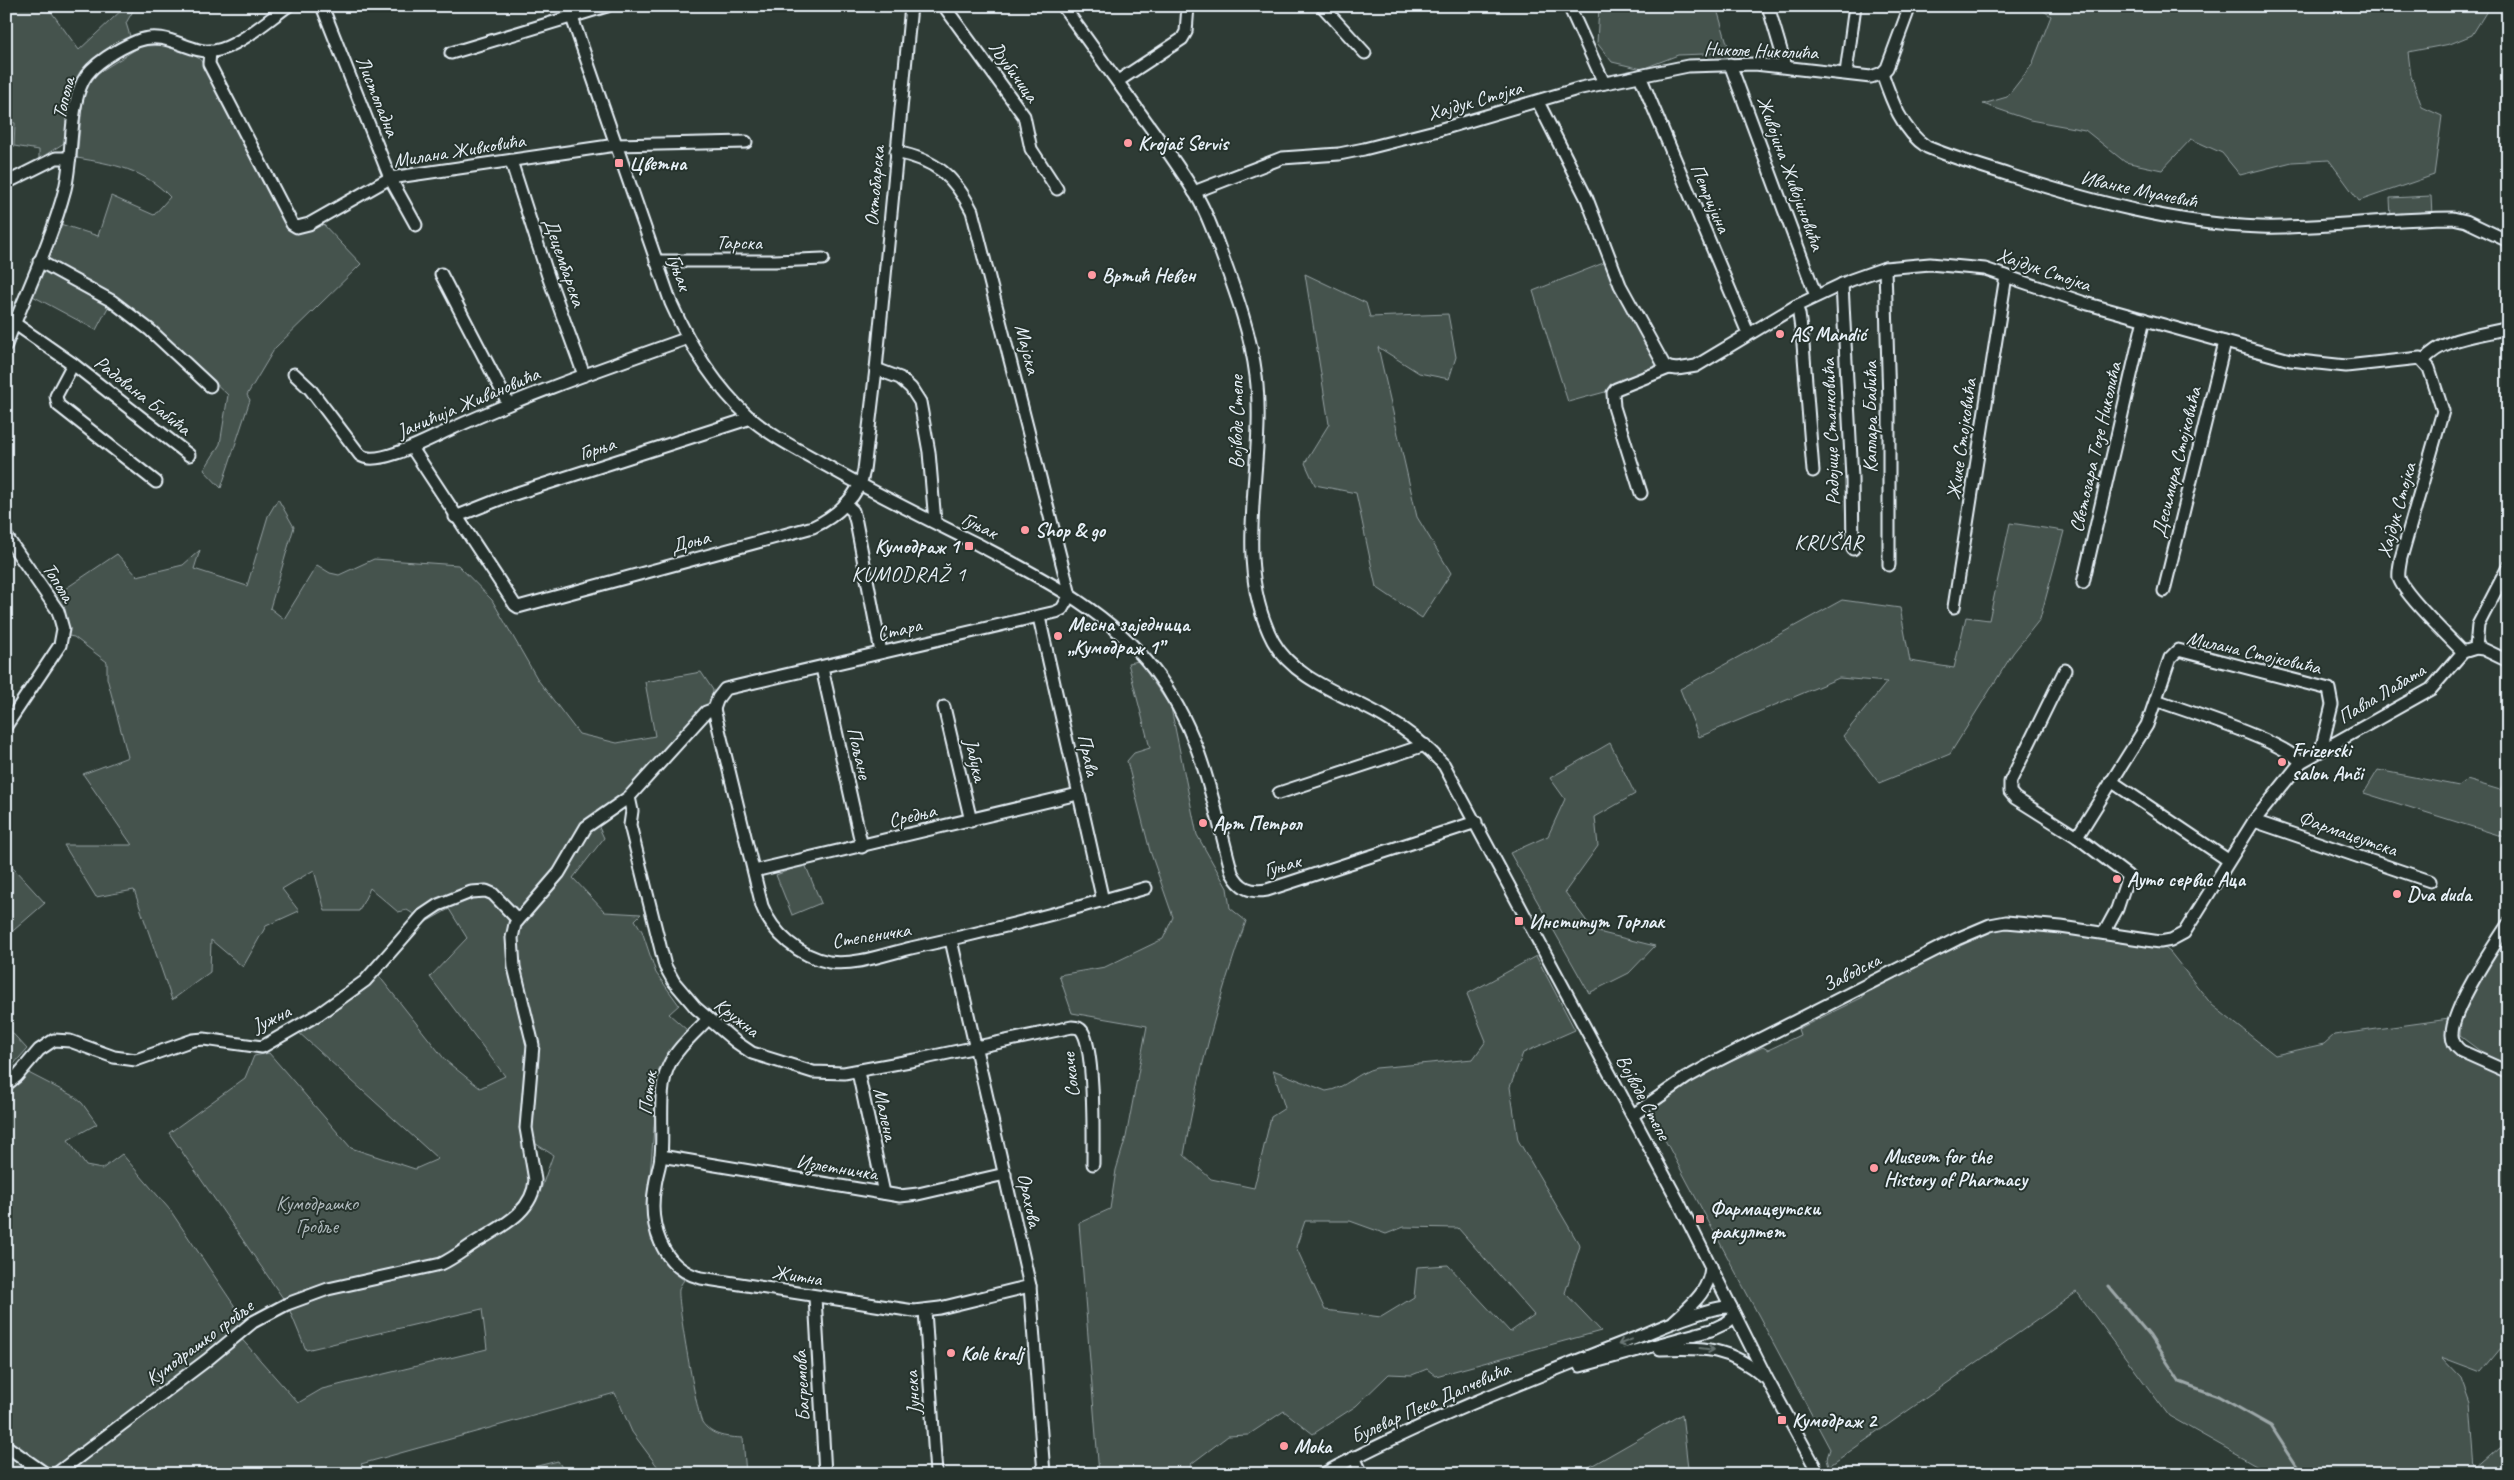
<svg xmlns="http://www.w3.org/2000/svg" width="2514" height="1480" viewBox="0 0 2514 1480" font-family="Caveat,sans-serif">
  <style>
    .green { fill: #45524e; stroke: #96a2a3; fill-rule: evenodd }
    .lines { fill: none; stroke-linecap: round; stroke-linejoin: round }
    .stream { stroke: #9da8a9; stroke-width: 3 }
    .minor-casing { stroke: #e8f1f8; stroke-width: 15 }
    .minor { stroke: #26332d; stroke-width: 11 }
    .oneway { stroke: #6a7674 }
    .poi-dot { fill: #ff9aa2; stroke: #26332d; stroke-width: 2 }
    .labels { text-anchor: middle; stroke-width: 4; stroke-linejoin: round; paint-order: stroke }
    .street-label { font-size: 20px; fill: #e8f1f8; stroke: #26332d }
    .poi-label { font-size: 20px; font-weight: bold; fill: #e8f1f8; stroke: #26332d; text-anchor: start }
    .park-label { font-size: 20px; fill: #afb9bc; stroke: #26332d }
    .neighbourhood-label { font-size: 21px; letter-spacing: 1px; fill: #e8f1f8; stroke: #26332d }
  </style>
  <rect width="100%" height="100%" fill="#2e3b35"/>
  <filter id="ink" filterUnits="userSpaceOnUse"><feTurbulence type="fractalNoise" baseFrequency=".02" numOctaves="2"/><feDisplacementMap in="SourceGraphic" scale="10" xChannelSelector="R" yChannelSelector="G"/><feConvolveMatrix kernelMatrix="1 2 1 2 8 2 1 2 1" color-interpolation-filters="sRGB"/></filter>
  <g filter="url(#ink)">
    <g class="green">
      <path d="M10,6H47L79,50L126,6H131L133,11L126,23L130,36L115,49L89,63L79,78L64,143L39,159V150L14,146L15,123L6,121V26L12,21Z"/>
      <path d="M1599,6H1716L1730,53L1678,55L1642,69L1612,62L1597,43Z"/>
      <path d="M2036,6H2490L2472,35L2450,44L2408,52L2411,76L2422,107L2442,116L2434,175L2359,201L2329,160L2292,162L2240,175L2222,153L2191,139L2162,170L2125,162L2085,130L2030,120L1983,104L2007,97L2032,65L2051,16Z"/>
      <path d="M175,45L200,59L280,206L301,227L321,222L361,264L275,348L247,395L250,400L221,488L204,470L220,444L228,395L154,325L114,296L96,330L27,293L54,222L98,236L111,196L154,215L170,197C144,169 113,164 77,158L83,96L86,88L98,73L141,46Z"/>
      <path d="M2431,196L2432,216L2391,218L2390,198Z"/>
      <path d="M1611,260L1664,365L1616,389L1568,402L1533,291Z"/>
      <path d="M1305,274L1366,303L1370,317L1448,314L1456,357L1449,379L1419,373L1378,347L1417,517L1451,573L1422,618L1376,587L1356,493L1315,485L1305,463L1329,424Z"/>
      <path d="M278,499L294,527L270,608L284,619L317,565L330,573L339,575L374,559L458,565L492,600L538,680L579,734L617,743L655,736L645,682L701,672L713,690V701L642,784L595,819L604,838L573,878L605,912L641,914L635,920L642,931L656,973L679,1005L669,1014L687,1030L695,1023L698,1026L675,1045L659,1069L648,1199L651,1239L673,1272L684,1280C682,1283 679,1287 679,1290C677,1301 697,1414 702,1422C712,1437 728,1437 743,1438L746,1474H663L632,1432L615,1393L361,1464L368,1474H46L6,1446V1026L27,1049L13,1065L75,1097L82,1103L97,1124L68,1140L86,1166L102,1169L122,1154L170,1210L248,1326L238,1335L298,1403L322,1389L487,1349L482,1309L306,1350L287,1304L169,1133L245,1078L254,1056L269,1053L351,1148L415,1169L438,1159L297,1031L379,976L446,1061L480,1088L505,1076L430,977L467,938L449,909L426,922L407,910L398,912L370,888L359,911H325L314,870L282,889L299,911L266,926L243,967L211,940L210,972L172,1000L134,890L96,897L64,845H132L83,774L128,757L107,678V662L74,637L63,635L50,599L117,554L137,576L183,565L200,550L194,569L247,586L268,516ZM519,1127L533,1142L553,1155L540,1192L520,1213L535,1180Z"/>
      <path d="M2010,523L2064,531L2040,619L2013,653L1950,754L1879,783L1843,736L1887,682L1839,678L1699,737L1680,689L1842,600L1900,608L1910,661L1954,668L1966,617L1989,620Z"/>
      <path d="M1139,661L1171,708L1197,835L1227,888L1230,908L1246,921C1219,996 1197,1076 1184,1155L1211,1179L1254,1188L1271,1117L1285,1108L1273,1070L1326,1091C1345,1089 1358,1072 1376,1068L1473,1059L1486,1041L1467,994L1536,956L1575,1030L1523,1053L1510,1087L1518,1140L1580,1246L1565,1293L1601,1331L1436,1376L1427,1369L1412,1375L1389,1374L1356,1406L1313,1434L1284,1411L1248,1435L1228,1436L1191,1464L1187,1474H1099L1079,1223L1110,1209L1116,1170L1126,1137L1147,1026L1072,1013L1059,975L1105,967L1163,939L1173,917L1150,851L1127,761L1134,753L1150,748L1128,663ZM1305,1221H1350L1386,1234L1404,1227L1458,1228L1534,1315L1510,1332L1448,1265L1417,1267L1414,1297L1381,1317L1325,1310L1296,1247Z"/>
      <path d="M1610,743L1635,794L1595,817L1598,846L1565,892L1594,931L1655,946L1629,973L1589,993L1510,853L1548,836L1565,799L1550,778Z"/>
      <path d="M2378,770L2459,786L2467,780L2500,790L2508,775V838L2364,793Z"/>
      <path d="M6,860L45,903L6,937Z"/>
      <path d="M805,864L821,903L792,915L776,875Z"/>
      <path d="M2002,927L2031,928L2162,946L2170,952L2212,1005L2275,1055L2324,1044L2334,1035L2449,1019L2446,1042L2461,1051H2480L2460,1036L2461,1022L2456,1018L2472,994L2487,959L2501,943L2508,945V1348H2501L2481,1372L2441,1357L2461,1378L2470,1403L2475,1470L2508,1441V1474H2272L2169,1416L2077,1292L1829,1466L1827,1458L1830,1449L1650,1112L1700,1076L1763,1047L1768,1050L1800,1035L1798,1029L1863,997V990Z"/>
      <path d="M1682,1414L1688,1468L1692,1474H1577Z"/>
      <path d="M6,1455L10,1456L30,1474H6Z"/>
      <path d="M558,1461L566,1474H504Z"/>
    </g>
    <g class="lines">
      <path class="stream" d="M2108,1286L2150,1336L2180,1382L2218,1396L2271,1426L2302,1474"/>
      <defs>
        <g id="minor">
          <path d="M322,6L390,178L416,225"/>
          <path d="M568,6L671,303C690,346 714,385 749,417C772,437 801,451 827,466C876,494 927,519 977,544C1042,578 1109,611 1154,670C1202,732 1212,800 1232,873C1240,888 1250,893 1267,890L1476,822"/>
          <path d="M944,6L1024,116L1031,149L1057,189"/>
          <path d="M1063,6C1086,38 1109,70 1132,102C1155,134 1179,165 1199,200C1209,218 1216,239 1223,258C1237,296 1251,335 1256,376C1267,463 1230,559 1273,641C1295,681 1347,695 1384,717C1407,730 1426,745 1444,765L1677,1199L1767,1379L1819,1474"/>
          <path d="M1322,6L1365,53"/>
          <path d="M1569,6L1604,83"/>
          <path d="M1768,6L1786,67"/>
          <path d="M210,51L209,64L292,224L297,227L309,224L390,178L616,145L746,142"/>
          <path d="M451,53L607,6"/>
          <path d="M1730,64L1816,296"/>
          <path d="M1846,73L1855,6"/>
          <path d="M1882,73C1891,99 1902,131 1927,147C1953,158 1982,166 2009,175C2090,201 2175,224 2260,227C2325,229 2389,218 2453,218L2466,221L2508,241"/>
          <path d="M1640,76L1748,333"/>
          <path d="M1118,81L1182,39L1186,32L1188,6"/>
          <path d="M1538,102L1587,199L1620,285L1664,365L1669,368"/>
          <path d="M896,152C936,160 954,176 972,211L1070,595"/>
          <path d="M511,161L548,276L584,375"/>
          <path d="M6,183L56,158H70"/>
          <path d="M1194,192L1282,158L1339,154L1364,149L1435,131L1581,88L1688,66L1755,64L1871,77L1882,73L1887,68L1910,6"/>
          <path d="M39,261L112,301L150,330L210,386"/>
          <path d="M656,261H775L823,259"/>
          <path d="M1885,268L1889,402V565"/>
          <path d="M441,274L508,403"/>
          <path d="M1842,284L1852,478L1853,549"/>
          <path d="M1796,306L1799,314L1803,344L1813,471"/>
          <path d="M14,323L73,364L189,455"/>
          <path d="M6,345C26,293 51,242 65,189C73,157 69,108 83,81C91,64 120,48 137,41C167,29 188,54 214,51C237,48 269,19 288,6"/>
          <path d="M2424,360C2444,337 2479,336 2508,328"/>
          <path d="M73,364L56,396L58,405L156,482"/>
          <path d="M876,369L900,378L911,388L920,402L929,452L935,522"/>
          <path d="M294,374L310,389L360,455C377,468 431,438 449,430C527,394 607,367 688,338"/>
          <path d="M412,448L515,605L518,607L813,527C835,517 860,496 864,470L876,369L911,6"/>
          <path d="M1641,493L1614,407L1613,393L1616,389L1669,368L1677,369L1696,366L1796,306L1851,280L1885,268L1930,264L1985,269L2088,304L2290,360L2346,366L2420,358L2429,368L2443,411L2401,558C2400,564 2398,572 2399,578C2404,595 2449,637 2463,652"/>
          <path d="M845,504L853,511L856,522L881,652"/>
          <path d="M455,517L508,496L751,418"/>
          <path d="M6,536L58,611L63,629L60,645L6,726"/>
          <path d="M2083,583L2144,319"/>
          <path d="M2164,591L2225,342"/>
          <path d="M1954,607L2006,276"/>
          <path d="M1039,617L1103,901"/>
          <path d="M2476,648L2478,625L2508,567"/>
          <path d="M822,668L862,847"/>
          <path d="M2065,670L2010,782V792L2015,798L2077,837L2128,876L2117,909L2104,933"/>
          <path d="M2156,700C2188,712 2281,740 2301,762"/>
          <path d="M944,707L971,821"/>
          <path d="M714,709L762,906C773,934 799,956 829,962C855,966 886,954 911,948C990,931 1068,911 1146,888"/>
          <path d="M2111,781L2228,860"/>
          <path d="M1279,793L1425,745"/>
          <path d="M629,797L632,811L630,825L665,966L674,982L696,1008L736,1042L752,1053L813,1072L844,1073L915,1060L1072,1027C1076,1027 1080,1028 1082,1031C1095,1049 1093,1138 1093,1164"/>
          <path d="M2254,821L2430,881"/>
          <path d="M2077,837L2147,725L2170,658L2178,650L2329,689L2332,705L2321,750"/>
          <path d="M754,871L1078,794"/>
          <path d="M2508,924C2493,947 2451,1010 2452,1035C2452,1042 2456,1047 2461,1051L2508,1072"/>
          <path d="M951,940L1030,1286L1044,1474"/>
          <path d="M708,1019C695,1033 677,1048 669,1065C657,1089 664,1130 661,1156C660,1166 656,1176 655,1186C648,1223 661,1268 701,1278L914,1311L940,1308L1030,1286"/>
          <path d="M858,1072L884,1193"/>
          <path d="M6,1085L17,1076L39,1050L54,1040L70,1041L114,1057L136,1060L193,1040L204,1039L262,1047L319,1014L365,981L423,915L438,905L471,892L486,891L493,894L518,920"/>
          <path d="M1633,1115L1686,1078L1713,1063L1957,939L1990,925L2006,922L2061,927L2160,942L2171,940L2184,933L2254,821L2301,762L2431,689L2463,652L2476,648L2483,649L2508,661"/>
          <path d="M661,1156L900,1196L918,1194L1005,1174"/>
          <path d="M815,1297L825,1474"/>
          <path d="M925,1310L936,1474"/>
          <path d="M1674,1321C1691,1305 1710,1291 1711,1266"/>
          <path d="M1660,1349C1704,1347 1729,1347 1764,1377"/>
          <path d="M1580,1366L1711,1330L1726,1323L1735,1316"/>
          <path d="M6,1446L46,1474"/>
          <path d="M1354,1457L1362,1474"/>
          <path d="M56,1474L207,1360L253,1322L287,1304L328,1289L441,1264C456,1257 467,1247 481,1239C504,1225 533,1211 535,1180L526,1128L533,1045L514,967L512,938L515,924L559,873L586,827L629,797L706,712L714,709L718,698L725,689L1056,612L1062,609L1070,595"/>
          <path d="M1323,1474C1422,1421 1525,1381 1630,1340C1651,1332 1710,1305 1731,1307"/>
        </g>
      </defs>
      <use href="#minor" class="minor-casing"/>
      <use href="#minor" class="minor"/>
    </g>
    <defs><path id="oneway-shaft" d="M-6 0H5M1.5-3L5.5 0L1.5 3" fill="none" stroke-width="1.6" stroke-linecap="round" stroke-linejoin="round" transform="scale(1.25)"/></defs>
    <g class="oneway">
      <use href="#oneway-shaft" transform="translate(1625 1342) rotate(159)"/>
      <use href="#oneway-shaft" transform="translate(1707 1349) rotate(7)"/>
    </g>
  </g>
  <g class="poi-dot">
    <circle cx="1128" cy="143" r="5"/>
    <rect x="614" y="158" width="10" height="10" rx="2.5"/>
    <circle cx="1092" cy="275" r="5"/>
    <circle cx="1780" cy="334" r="5"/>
    <circle cx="1025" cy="530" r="5"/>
    <rect x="964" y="541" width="10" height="10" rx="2.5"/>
    <circle cx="1058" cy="636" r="5"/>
    <circle cx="2282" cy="762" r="5"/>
    <circle cx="1203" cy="823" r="5"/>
    <circle cx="2117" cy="879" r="5"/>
    <circle cx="2397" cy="894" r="5"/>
    <rect x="1514" y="916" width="10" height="10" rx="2.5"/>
    <circle cx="1874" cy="1168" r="5"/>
    <rect x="1695" y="1214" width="10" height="10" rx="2.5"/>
    <circle cx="951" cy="1353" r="5"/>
    <rect x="1777" y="1415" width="10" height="10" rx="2.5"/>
    <circle cx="1284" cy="1446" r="5"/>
  </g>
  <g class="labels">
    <g class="street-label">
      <text transform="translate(1761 50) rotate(2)" y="7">Николе Николића</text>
      <text transform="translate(1014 71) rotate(54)" y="7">Љубичица</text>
      <text transform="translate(378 96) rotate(68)" y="7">Листопадна</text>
      <text transform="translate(63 98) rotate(-76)" y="7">Топола</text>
      <text transform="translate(1475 100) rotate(-16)" y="7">Хајдук Стојка</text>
      <text transform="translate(459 150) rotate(-9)" y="7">Милана Живковића</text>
      <text transform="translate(1791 173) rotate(70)" y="7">Живојина Живојиновића</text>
      <text transform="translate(874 186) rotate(-85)" y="7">Октобарска</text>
      <text transform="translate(2139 189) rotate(12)" y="7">Иванке Муачевић</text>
      <text transform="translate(1711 198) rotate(67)" y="7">Петријина</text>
      <text transform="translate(739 242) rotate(1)" y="7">Тарска</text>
      <text transform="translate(565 262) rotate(71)" y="7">Децембарска</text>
      <text transform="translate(2044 269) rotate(19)" y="7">Хајдук Стојка</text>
      <text transform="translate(680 272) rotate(71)" y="7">Гуњак</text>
      <text transform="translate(1028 349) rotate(76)" y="7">Мајска</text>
      <text transform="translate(143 395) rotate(38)" y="7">Радована Бабића</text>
      <text transform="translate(468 402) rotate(-23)" y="7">Јанићија Живановића</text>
      <text transform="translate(1870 417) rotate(-90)" y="7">Каплара Бабића</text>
      <text transform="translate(1236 422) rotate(-90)" y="7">Војводе Степе</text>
      <text transform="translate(1830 432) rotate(-92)" y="7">Радојице Станковића</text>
      <text transform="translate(1961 439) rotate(-82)" y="7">Жике Стојковића</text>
      <text transform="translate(2095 447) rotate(-77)" y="7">Светозара Тозе Николића</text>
      <text transform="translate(597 448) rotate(-18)" y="7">Горња</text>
      <text transform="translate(2176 462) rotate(-76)" y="7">Десимира Стојковића</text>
      <text transform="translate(2396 510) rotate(-74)" y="7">Хајдук Стојка</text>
      <text transform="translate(980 525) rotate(27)" y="7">Гуњак</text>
      <text transform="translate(690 541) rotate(-15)" y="7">Доња</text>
      <text transform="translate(59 582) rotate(58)" y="7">Топола</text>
      <text transform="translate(899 629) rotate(-13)" y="7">Стара</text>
      <text transform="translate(2254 652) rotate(13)" y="7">Милана Стојковића</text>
      <text transform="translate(2381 693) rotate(-31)" y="7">Павла Лабата</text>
      <text transform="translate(860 753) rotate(77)" y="7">Пољане</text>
      <text transform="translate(1089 755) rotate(78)" y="7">Права</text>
      <text transform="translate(976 760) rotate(77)" y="7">Јабука</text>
      <text transform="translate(912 815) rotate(-13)" y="7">Средња</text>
      <text transform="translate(2348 833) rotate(19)" y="7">Фармацеутска</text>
      <text transform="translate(1282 865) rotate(-16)" y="7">Гуњак</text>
      <text transform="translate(871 935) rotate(-9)" y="7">Степеничка</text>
      <text transform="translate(1851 972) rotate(-27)" y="7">Заводска</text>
      <text transform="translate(737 1017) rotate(38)" y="7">Кружна</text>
      <text transform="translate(271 1018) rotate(-25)" y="7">Јужна</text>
      <text transform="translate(1070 1075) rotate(-96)" y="7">Сокаче</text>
      <text transform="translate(647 1093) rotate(-83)" y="7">Поток</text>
      <text transform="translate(1644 1097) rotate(62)" y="7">Војводе Степе</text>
      <text transform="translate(886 1114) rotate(78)" y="7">Малена</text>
      <text transform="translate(837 1167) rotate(9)" y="7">Излетничка</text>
      <text transform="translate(1030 1200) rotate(78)" y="7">Орахова</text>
      <text transform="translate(797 1275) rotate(9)" y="7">Житна</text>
      <text transform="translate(199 1342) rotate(-37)" y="7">Кумодрашко гробље</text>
      <text transform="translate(801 1386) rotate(-93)" y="7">Багремова</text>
      <text transform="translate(912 1393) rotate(-94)" y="7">Јунска</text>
      <text transform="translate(1430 1402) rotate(-24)" y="7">Булевар Пека Дапчевића</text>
    </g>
    <g class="poi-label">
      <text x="1138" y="150">Krojač Servis</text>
      <text x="629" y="170">Цветна</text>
      <text x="1102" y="282">Вртић Невен</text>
      <text x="1790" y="341">AS Mandić</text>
      <text x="1035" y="537">Shop &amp; go</text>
      <text x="959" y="553" text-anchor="end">Кумодраж 1</text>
      <text x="1068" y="631">Месна заједница<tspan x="1068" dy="23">„Кумодраж 1”</tspan></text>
      <text x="2292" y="757">Frizerski<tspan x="2292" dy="23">salon Anči</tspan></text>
      <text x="1213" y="830">Арт Петрол</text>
      <text x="2127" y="886">Ауто сервис Аца</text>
      <text x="2407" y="901">Dva duda</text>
      <text x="1529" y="928">Институт Торлак</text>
      <text x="1884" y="1163">Museum for the<tspan x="1884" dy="23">History of Pharmacy</tspan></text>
      <text x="1710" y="1215">Фармацеутски<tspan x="1710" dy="23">факултет</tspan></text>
      <text x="961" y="1360">Kole kralj</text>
      <text x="1792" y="1427">Кумодраж 2</text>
      <text x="1294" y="1453">Moka</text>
    </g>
    <g class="park-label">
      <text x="317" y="1210">Кумодрашко<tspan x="317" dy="23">Гробље</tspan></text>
    </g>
    <g class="neighbourhood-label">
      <text x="1829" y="549">KRUŠAR</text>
      <text x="909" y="581">KUMODRAŽ 1</text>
    </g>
  </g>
  <rect width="2514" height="1480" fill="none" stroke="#26332d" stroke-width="25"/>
  <rect x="12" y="12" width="2489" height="1455" fill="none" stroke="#e8f1f8" stroke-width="2" filter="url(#ink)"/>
</svg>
